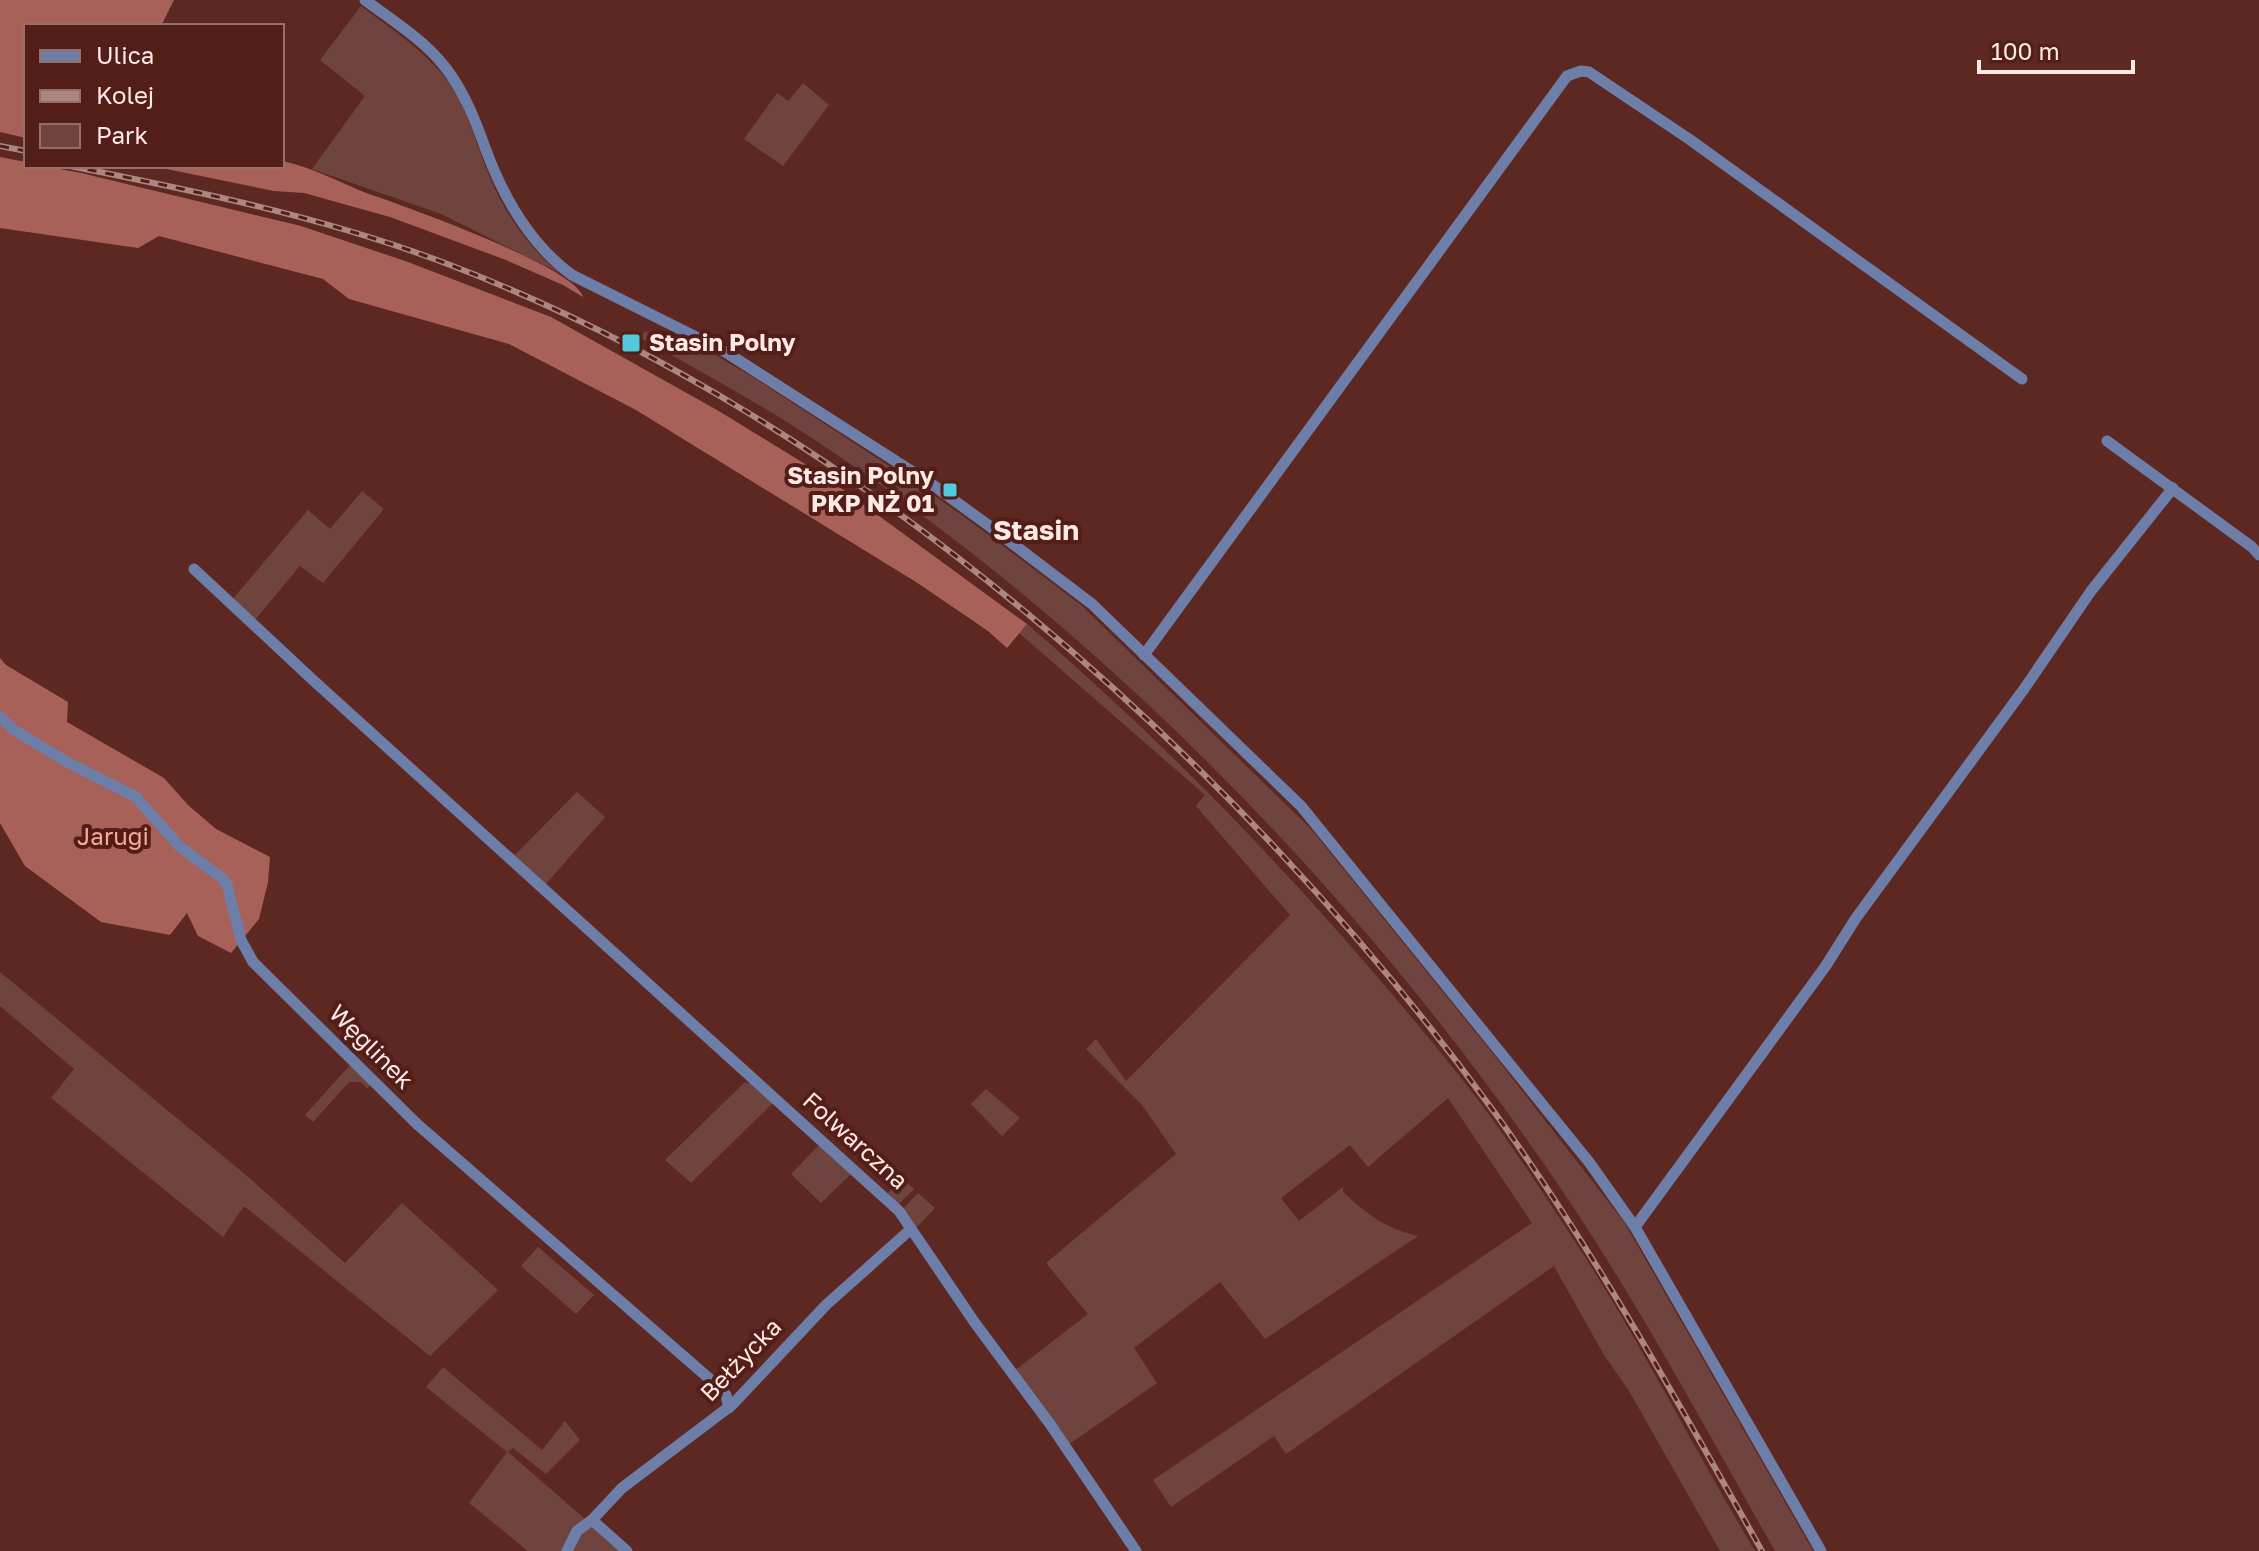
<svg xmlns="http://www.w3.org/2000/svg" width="2259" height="1551" viewBox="0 0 2259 1551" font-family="'Golos Text',sans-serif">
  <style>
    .green { fill: #70443e }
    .forest { fill: #a76158 }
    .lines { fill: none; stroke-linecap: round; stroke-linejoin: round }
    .minor { stroke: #6d7ea9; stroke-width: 11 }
    .rail-casing { stroke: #ac8681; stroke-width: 6 }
    .rail { stroke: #531d18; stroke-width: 3; stroke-dasharray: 9; stroke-linecap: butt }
    .poi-dot { fill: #53cadc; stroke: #531d18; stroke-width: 3 }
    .labels { text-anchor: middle; stroke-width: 8; stroke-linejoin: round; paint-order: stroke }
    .poi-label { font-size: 24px; font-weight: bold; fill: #fee9e5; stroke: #531d18; text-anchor: start }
    .park-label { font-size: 24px; fill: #f9a89c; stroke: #531d18 }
    .street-label { font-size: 24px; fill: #fee9e5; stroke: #531d18 }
    .quarter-label { font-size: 28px; font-weight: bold; fill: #fee9e5; stroke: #531d18 }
  </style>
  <rect width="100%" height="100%" fill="#5e2822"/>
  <g class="green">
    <path d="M361,6C391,29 427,52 449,83C469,112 477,148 491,180C506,215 530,250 560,273L441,214L312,169L365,96L320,60Z"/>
    <path d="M803,83L829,105L783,166L744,139L777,93L788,101Z"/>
    <path d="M645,331L669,344L712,353L756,379L935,496L978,527L1081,605L1311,829L1498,1060L1624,1222L1813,1551H1775C1712,1440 1652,1328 1583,1222C1388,924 1120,643 824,446C765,406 703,373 641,338Z"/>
    <path d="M362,491L384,509L323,583L300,566L254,621L231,601L308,510L330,529Z"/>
    <path d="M1027,624C1188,762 1333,917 1465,1083C1503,1131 1538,1186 1572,1237C1639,1338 1693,1448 1755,1551H1720L1629,1391L1604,1355L1554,1266L1286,1454L1274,1436L1171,1507L1153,1480L1532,1223L1448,1098L1368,1167L1350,1145L1281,1198L1299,1221L1343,1187V1192C1367,1214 1386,1229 1418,1236L1265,1339L1220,1282L1134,1348L1157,1383L1068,1445L1014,1371L1088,1314L1046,1263L1176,1154L1142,1105L1086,1049L1096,1039L1126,1081L1290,915L1196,806L1205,795L1019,633Z"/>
    <path d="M577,792L605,817L544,886L514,856Z"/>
    <path d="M0,972L247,1176L345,1263L402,1203L498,1290L430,1356L244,1206L223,1237L51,1098L74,1069L0,1006Z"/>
    <path d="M351,1064L370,1083L368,1089L361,1082H349L313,1122L305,1115Z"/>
    <path d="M744,1083H751L773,1103L691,1183L665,1160Z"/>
    <path d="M986,1089L1020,1118L1002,1136L971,1104Z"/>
    <path d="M819,1145L851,1174L821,1203L791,1174Z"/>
    <path d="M902,1178L914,1189L898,1205L886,1195Z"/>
    <path d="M918,1193L935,1208L915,1229L902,1210Z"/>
    <path d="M538,1247L594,1295L576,1314L521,1266Z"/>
    <path d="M443,1367L542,1450L565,1421L580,1440L546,1474L513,1448L508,1452L585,1519L563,1551H528L469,1503L507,1452L426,1387Z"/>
    <path d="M592,1527L619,1551H573L584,1529Z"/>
  </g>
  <g class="forest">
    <path d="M0,0H174L161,26H26V138L0,132Z"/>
    <path d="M0,157L26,162V166H44L81,173L301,226L408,262L551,317L717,410L823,475L1027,624L1007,648L988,631L916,582L636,410L509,344L349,299L323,279L159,236L138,248L0,228Z"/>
    <path d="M282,161C313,167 340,183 369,194C404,206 576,267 583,297L563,285L506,260L390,217L304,193L274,191L152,166H282Z"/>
    <path d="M0,658L6,665L68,702L67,722L164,778L188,805L216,829L270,857L268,882L259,919L231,953L198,936L187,913L170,935L101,922L25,866L0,823Z"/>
  </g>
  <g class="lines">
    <g class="minor">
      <path d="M365,0C392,20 424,40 445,67C464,91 476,122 486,150C504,199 530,244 572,275L724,351L933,485L988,525L1092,604L1301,806L1589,1162L1635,1227L1821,1551"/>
      <path d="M2107,441L2252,547L2259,555"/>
      <path d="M194,569L314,681L899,1211L975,1323L1050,1424L1136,1551"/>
      <path d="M1144,655L1567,76L1581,71L1589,72L1689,139L2022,379"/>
      <path d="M0,717L14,730L67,762L136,797L179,846L222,878L227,885L241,940L253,962L417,1124L720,1388L726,1395L729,1408"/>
      <path d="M1635,1227L1825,967L1856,918L2024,689L2091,591L2173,488"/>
      <path d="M592,1520L627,1551"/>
      <path d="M567,1551L577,1531L592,1520L622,1488L733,1404L826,1305L911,1229"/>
    </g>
    <defs>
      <g id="rail">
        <path d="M0,146L26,151"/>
        <path d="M70,166C196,191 323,217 445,263C857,419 1238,760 1495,1113C1595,1252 1678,1402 1762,1551"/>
      </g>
    </defs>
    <use href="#rail" class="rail-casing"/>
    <use href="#rail" class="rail"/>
  </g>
  <g class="poi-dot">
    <rect x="621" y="333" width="20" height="20" rx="4"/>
    <rect x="942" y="482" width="16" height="16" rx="4"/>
  </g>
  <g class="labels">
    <g class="poi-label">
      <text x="649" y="351">Stasin Polny</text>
      <text x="934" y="484" text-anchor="end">Stasin Polny<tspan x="934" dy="28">PKP NŻ 01</tspan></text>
    </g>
    <g class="park-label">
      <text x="113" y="845">Jarugi</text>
    </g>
    <g class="street-label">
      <text transform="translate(371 1047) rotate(45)" y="8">Węglinek</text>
      <text transform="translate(855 1141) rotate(42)" y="8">Folwarczna</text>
      <text transform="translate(741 1360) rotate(-46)" y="8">Bełżycka</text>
    </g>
    <g class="quarter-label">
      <text x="1036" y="540">Stasin</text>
    </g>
  </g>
  <rect x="24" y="24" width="260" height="144" fill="#531d18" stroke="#976f6a" stroke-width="2"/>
  <rect x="40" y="50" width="40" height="12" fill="#6d7ea9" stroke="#976f6a" stroke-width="2"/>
  <text x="96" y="64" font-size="24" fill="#fee9e5">Ulica</text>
  <rect x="40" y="90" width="40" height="12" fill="#ac8681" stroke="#976f6a" stroke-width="2"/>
  <text x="96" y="104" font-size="24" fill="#fee9e5">Kolej</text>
  <rect x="40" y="124" width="40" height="24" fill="#70443e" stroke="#976f6a" stroke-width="2"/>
  <text x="96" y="144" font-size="24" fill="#fee9e5">Park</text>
  <path d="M1979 60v12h154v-12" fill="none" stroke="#fee9e5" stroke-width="4"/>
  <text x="1991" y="60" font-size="24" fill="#fee9e5" stroke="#531d18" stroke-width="6" paint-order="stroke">100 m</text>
</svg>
